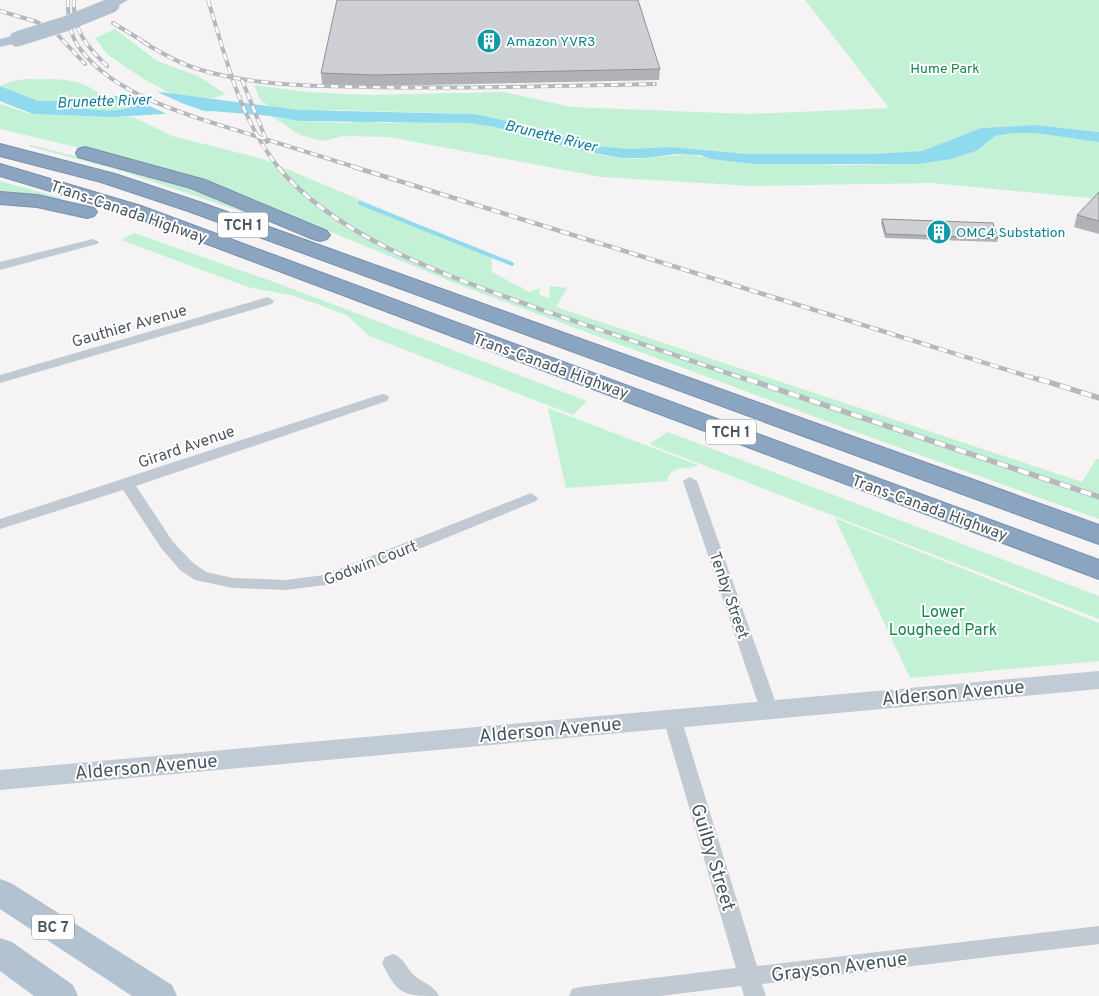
<svg xmlns="http://www.w3.org/2000/svg" width="1099" height="996" viewBox="0 0 1099 996" font-family="Overpass,sans-serif">
  <style>
    .green { fill: #c3f1d5 }
    .water { fill: #90daee; fill-rule: evenodd }
    .pier { fill: #f5f3f3 }
    .lines { fill: none; stroke-linecap: round; stroke-linejoin: round }
    .stream { stroke: #90daee; stroke-width: 4 }
    .highway-casing { stroke: #7690ad; stroke-width: 2 }
    .street { fill: #c1cad2; fill-rule: evenodd }
    .secondary { fill: #c1cbd6; fill-rule: evenodd }
    .primary { fill: #b3c2d1; fill-rule: evenodd }
    .highway { fill: #8ba5c1; fill-rule: evenodd }
    .rail-far2-casing { stroke: #b5b8bd; stroke-width: 4 }
    .rail-far1-casing { stroke: #b5b8bd; stroke-width: 4.5 }
    .rail-casing { stroke: #b5b8bd; stroke-width: 5.5 }
    .rail-far2 { stroke: #fff; stroke-width: 2.5; stroke-dasharray: 7; stroke-linecap: butt }
    .rail-far1 { stroke: #fff; stroke-width: 3; stroke-dasharray: 9; stroke-linecap: butt }
    .rail { stroke: #fff; stroke-width: 4; stroke-dasharray: 11; stroke-linecap: butt }
    .primary-bridge { stroke: #b3c2d1; stroke-width: 15 }
    .wall { fill: #b0b2b7 }
    .building { fill: #cdcfd5; stroke: #909195 }
    .labels { text-anchor: middle; stroke-width: 4; stroke-linejoin: round; paint-order: stroke }
    .far-culture-label { font-size: 14px; fill: #0d838f; stroke: #fff; text-anchor: start }
    .far-park-label { font-size: 14px; fill: #17864f; stroke: #fff }
    .far-water-label { font-size: 15px; font-style: italic; fill: #0c7c9b; stroke: #fff }
    .shield { fill: #fff; stroke: #808990; stroke-width: 1 }
    .shield-label { font-size: 15px; font-weight: bold; fill: #4a5661 }
    .street-label { font-size: 16px; fill: #4a5661; stroke: #fff }
    .park-label { font-size: 16px; fill: #17864f; stroke: #fff }
    .near-street-label { font-size: 19px; fill: #4a5661; stroke: #fff }
  </style>
  <rect width="100%" height="100%" fill="#f5f3f3"/>
  <g class="green">
    <path d="M805,0H1099V132L1036,125L981,128L922,151L872,154H747L671,147L628,149L587,145L513,122L474,114L341,110L317,111L272,108L261,101L254,85L306,92L371,95L504,92L571,107L749,114L889,108Z"/>
    <path d="M115,29L157,61L198,76L226,94L213,98L177,97L142,78L107,54L95,38Z"/>
    <path d="M27,79C57,79 81,77 104,97L66,101H38L0,86L9,82Z"/>
    <path d="M127,100L141,102C121,116 93,109 70,107Z"/>
    <path d="M0,104L31,114L133,117L172,136L263,159L491,255L492,272L529,292L540,288L539,295L549,298L550,286L567,288L556,307L1082,482L1096,459H1099V519L853,431L462,286L205,180L168,169L0,129Z"/>
    <path d="M271,116L299,121L351,123L350,121L371,120L381,123C411,123 442,118 472,123C522,130 570,152 621,158C651,162 682,148 711,159L838,165L919,164L952,159L976,151L995,136L1014,133H1035L1099,142V199L932,183L752,186L602,177L389,137L344,136L323,141L300,135Z"/>
    <path d="M31,145L182,183L266,217L263,219L122,171L28,146Z"/>
    <path d="M0,181L61,198L57,201L0,194Z"/>
    <path d="M134,233L277,283L587,401L573,415L369,336L348,316L320,305L290,295L248,287L121,240Z"/>
    <path d="M548,408L698,465C687,471 671,464 667,481L566,488Z"/>
    <path d="M668,432L1099,596V619L649,444Z"/>
    <path d="M835,518L1099,623V661L910,678Z"/>
  </g>
  <path class="water" d="M0,86L38,101H66L160,92L299,110L474,114L513,122L587,145L628,149L671,147L747,154H872L922,151L981,128L1036,125L1099,132V142L1035,133H1014L995,136L976,151L952,159L919,164H754L711,159L700,155L676,154L645,158H622L578,150L495,127L470,123L299,121L271,116L212,111L114,117L33,114L0,101ZM127,100L141,102C122,115 93,110 71,106Z"/>
  <path class="pier" d="M153,90L184,104L210,113L169,115L122,93Z"/>
  <g class="lines">
    <path class="stream" d="M360,203L512,264"/>
    <defs>
      <g id="highway">
        <path d="M0,144L115,174L202,203L1099,525V544L188,211L101,182L0,156Z"/>
        <path d="M85,147L205,180L327,231L330,235L327,239L320,241L313,239L191,188L78,157L76,153L78,149Z"/>
        <path d="M0,164L141,206L1099,560V579L127,214L0,176Z"/>
        <path d="M0,192L37,195L94,208L97,212L94,216L87,218L37,207L0,204Z"/>
      </g>
    </defs>
    <use href="#highway" class="highway-casing"/>
    <g class="street">
      <path d="M93,239L99,242L97,244L0,270V262Z"/>
      <path d="M268,297L274,301L272,304L0,383V375Z"/>
      <path d="M382,394L387,395L389,398L387,401L136,486L173,542L192,562L206,572L233,578L286,580L324,575L526,495L531,493L538,498L536,501L333,584L286,590L233,588L195,580L180,570L161,548L123,490L0,529V519Z"/>
      <path d="M690,477L697,481L778,709L775,714L769,715L763,714L760,709L683,481Z"/>
      <path d="M672,712L678,713L681,718L757,966L1099,926V944L762,984L766,996H744L741,986L660,996H569L572,989L580,987L736,968L663,718L666,713Z"/>
      <path d="M393,954C405,958 406,969 415,976C423,983 434,985 439,996C405,996 398,996 382,963L385,957Z"/>
    </g>
    <path class="secondary" d="M1099,671V689L0,790V770Z"/>
    <g class="primary">
      <path d="M111,0H128L112,9L105,5Z"/>
      <path d="M17,35L22,36L24,39L22,42L0,47V39Z"/>
      <path d="M0,879L11,883L172,985L177,996H132L0,909Z"/>
      <path d="M0,938L12,942L73,985L78,996H34L0,971Z"/>
    </g>
    <use href="#highway" class="highway"/>
    <defs>
      <g id="rail-far2">
        <path d="M68,0C68,18 69,35 81,50C117,98 198,118 252,135C288,146 323,157 358,168"/>
        <path d="M74,0C72,29 87,47 107,66"/>
        <path d="M208,0C226,58 240,120 279,168"/>
        <path d="M0,11L37,22L55,32L85,64"/>
        <path d="M113,23L149,45"/>
        <path d="M143,42C161,53 180,64 201,70C256,86 314,86 370,87C465,89 560,86 655,84"/>
        <path d="M242,80L267,142"/>
      </g>
      <g id="rail-far1">
        <path d="M278,167C340,241 454,278 542,310C611,334 681,357 751,381"/>
        <path d="M354,167L1043,381"/>
      </g>
      <g id="rail">
        <path d="M747,379L1099,497"/>
        <path d="M1039,379L1099,398"/>
      </g>
    </defs>
    <use href="#rail-far2" class="rail-far2-casing"/>
    <use href="#rail-far1" class="rail-far1-casing"/>
    <use href="#rail" class="rail-casing"/>
    <use href="#rail-far2" class="rail-far2"/>
    <use href="#rail-far1" class="rail-far1"/>
    <use href="#rail" class="rail"/>
    <path class="primary-bridge" d="M17,39L65,24L112,5"/>
  </g>
  <g class="wall">
    <path d="M660,69L659,80L375,86L322,84L321,73Z"/>
    <path d="M1099,192V234L1074,227L1077,215Z"/>
    <path d="M882,219L998,238L997,242L885,238L881,223Z"/>
  </g>
  <g class="building">
    <path d="M337,0H638L660,69L374,75L321,73Z"/>
    <path d="M1099,192V221L1077,215Z"/>
    <path d="M882,219L993,223L998,238L886,234Z"/>
  </g>
  <defs>
    <symbol id="building-disc" viewBox="-11 -11 22 22"><circle r="9.5" fill="#0f9aa8" stroke="#fff"/><path d="M-4-6H4V6H1V3H-1V6H-4ZM-2.5-4.3h1.7v1.8h-1.7ZM.8-4.3h1.7v1.8H.8ZM-2.5-1h1.7V.8h-1.7ZM.8-1h1.7V.8H.8Z" fill="#fff"/></symbol>
  </defs>
  <g fill-rule="evenodd">
    <use href="#building-disc" x="475" y="27" width="28" height="28"/>
    <use href="#building-disc" x="925" y="218" width="28" height="28"/>
  </g>
  <g class="labels">
    <g class="far-culture-label">
      <text x="506" y="46">Amazon YVR3</text>
      <text x="956" y="237">OMC4 Substation</text>
    </g>
    <g class="far-park-label">
      <text x="945" y="73">Hume Park</text>
    </g>
    <g class="far-water-label">
      <text transform="translate(104 101) rotate(-2)" y="5">Brunette River</text>
      <text transform="translate(551 136) rotate(14)" y="5">Brunette River</text>
    </g>
    <g class="shield">
      <rect x="218" y="212.5" width="50" height="25" rx="4"/>
      <rect x="706" y="419.5" width="50" height="25" rx="4"/>
      <rect x="32" y="914.5" width="42" height="25" rx="4"/>
    </g>
    <g class="shield-label">
      <text x="243" y="230">TCH 1</text>
      <text x="731" y="437">TCH 1</text>
      <text x="53" y="932">BC 7</text>
    </g>
    <g class="street-label">
      <text transform="translate(129 211) rotate(19)" y="6">Trans-Canada Highway</text>
      <text transform="translate(129 325) rotate(-16)" y="6">Gauthier Avenue</text>
      <text transform="translate(551 365) rotate(20)" y="6">Trans-Canada Highway</text>
      <text transform="translate(186 446) rotate(-19)" y="6">Girard Avenue</text>
      <text transform="translate(930 507) rotate(20)" y="6">Trans-Canada Highway</text>
      <text transform="translate(370 562) rotate(-21)" y="6">Godwin Court</text>
      <text transform="translate(730 595) rotate(71)" y="6">Tenby Street</text>
    </g>
    <g class="park-label">
      <text x="943" y="617">Lower<tspan x="943" dy="18">Lougheed Park</tspan></text>
    </g>
    <g class="near-street-label">
      <text transform="translate(953 692) rotate(-5)" y="7">Alderson Avenue</text>
      <text transform="translate(550 729) rotate(-5)" y="7">Alderson Avenue</text>
      <text transform="translate(146 766) rotate(-5)" y="7">Alderson Avenue</text>
      <text transform="translate(714 857) rotate(73)" y="7">Guilby Street</text>
      <text transform="translate(839 966) rotate(-7)" y="7">Grayson Avenue</text>
    </g>
  </g>
</svg>
